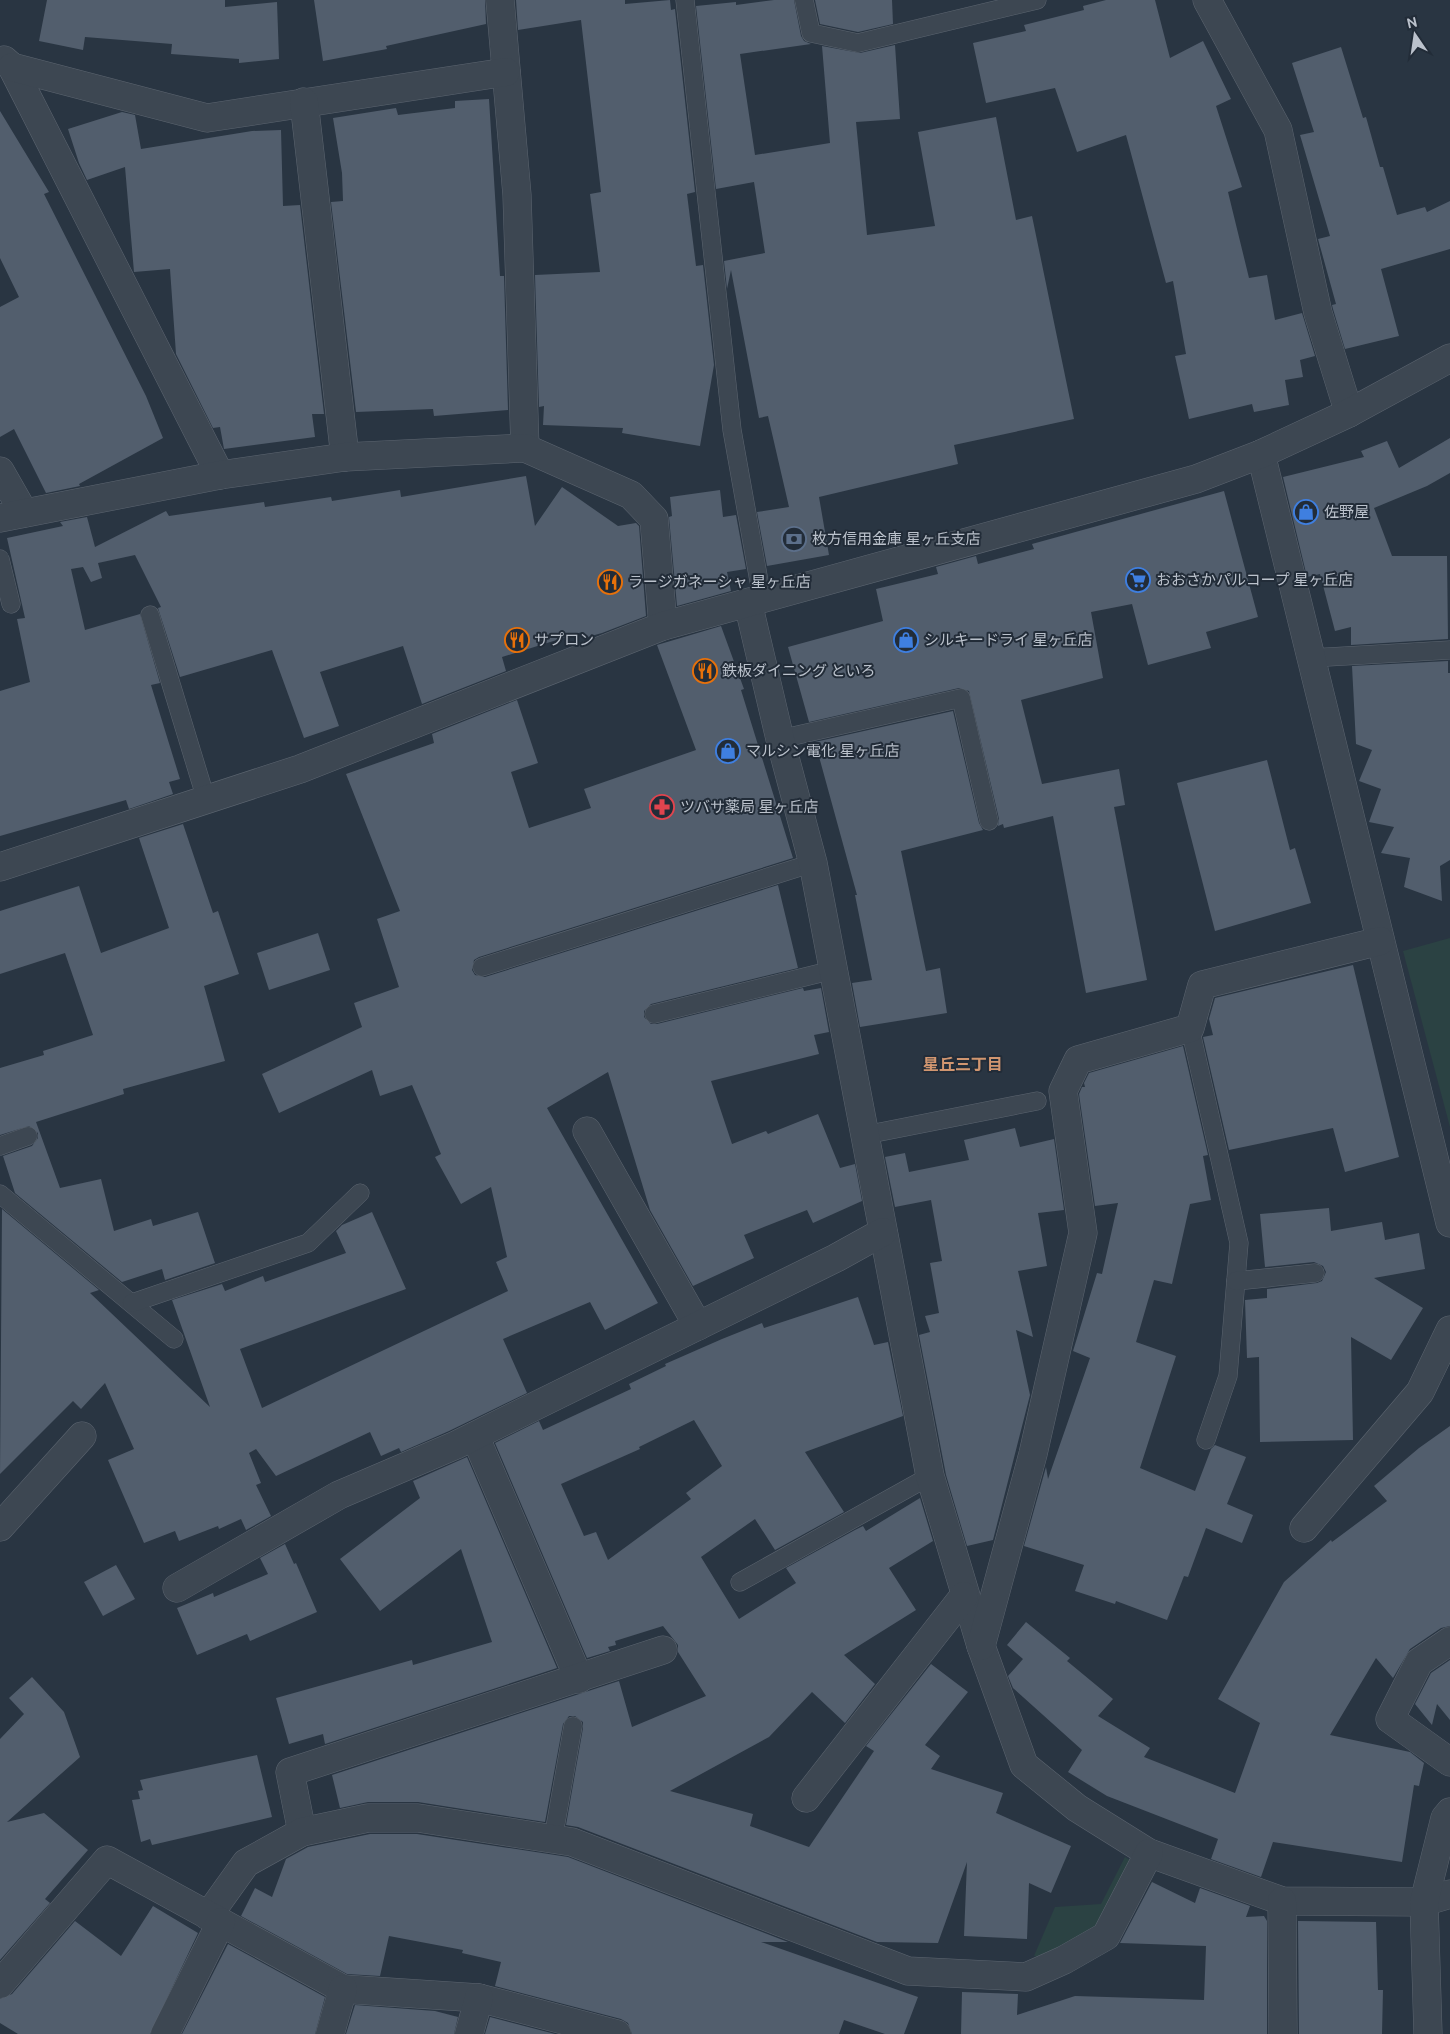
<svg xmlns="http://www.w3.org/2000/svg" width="1450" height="2034" viewBox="0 0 1450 2034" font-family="Ubuntu,'Noto Sans JP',sans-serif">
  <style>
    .green { fill: #2b4243 }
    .building { fill: #525e6d; fill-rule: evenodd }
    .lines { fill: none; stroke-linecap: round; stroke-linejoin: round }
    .service-casing { stroke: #5c6570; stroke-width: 19 }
    .minor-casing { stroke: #5c6570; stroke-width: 29 }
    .tertiary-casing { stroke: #5c6570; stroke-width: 29 }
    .service { stroke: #3d4752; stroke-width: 18 }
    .minor { stroke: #3d4752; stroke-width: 28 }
    .tertiary { stroke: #3d4752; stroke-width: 28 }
    .labels { text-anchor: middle; stroke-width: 4; stroke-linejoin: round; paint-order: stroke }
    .poi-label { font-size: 15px; fill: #bbc2cc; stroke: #222c38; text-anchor: start }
    .neighbourhood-label { font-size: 16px; font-weight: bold; fill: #d19670; stroke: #222c38 }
  </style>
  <rect width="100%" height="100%" fill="#293542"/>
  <g class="green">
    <path d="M1450,938V1127L1403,951Z"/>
    <path d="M1125,1857L1135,1863L1098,1932L1045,1958L1034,1956L1055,1907L1101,1904Z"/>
  </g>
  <g class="building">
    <path d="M47,0H225V7L277,2L279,59L239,63V59L171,54L172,44L85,37L83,50L39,41Z"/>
    <path d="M314,0H485L486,24L386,46L387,49L323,61Z"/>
    <path d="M516,0H625V4L670,0L671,10L675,9L695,192L687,194L696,266L703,265L714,365L700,446L622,433L623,428L543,425L544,406L539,407L535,275L600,272L590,194L601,192L581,20L518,30Z"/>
    <path d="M774,0H794L801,36L804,41L811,44L740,54L755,155L830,143L822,46L860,53L895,45L900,119L856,122L867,235L935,226L918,132L996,117L1016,220L1032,216L1074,419L954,445L958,464L819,497L829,555L767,566L757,512L789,507L768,416L759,418L731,270L727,289L724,261L765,253L754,182L716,189L696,6L736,2V5Z"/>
    <path d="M815,0H892L893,24L858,32L820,24Z"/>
    <path d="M1106,0H1155L1170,58L1203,41L1231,99L1216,106L1242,187L1228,192L1249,278L1267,275L1275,320L1302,313L1315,356L1300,360L1303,377L1285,380L1289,405L1254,412L1252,404L1189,419L1175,356L1186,354L1173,281L1166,283L1126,135L1077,152L1055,88L986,103L973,43L1026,31L1024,25L1084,10L1083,6Z"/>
    <path d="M1341,47L1363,118L1366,117L1380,167H1383L1397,215L1425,207L1427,212L1450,201V249L1381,269L1399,336L1345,349L1333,309L1332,305L1336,304L1318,239L1330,236L1300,135L1314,132L1292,63Z"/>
    <path d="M489,99L500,276H504L508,410L434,416L433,409L356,412L331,202L343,201L342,173L333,118L396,108L398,115L455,108V101Z"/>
    <path d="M0,111L49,192L44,194L146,396L163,438L79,484L80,486L46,493L14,429L0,437V307L19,297L0,258Z"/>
    <path d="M122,112L135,115L141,149L252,131L281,130L283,206L300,205L324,414H312L315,437L224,449L220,427L213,428L176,354L170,269L134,272L125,167L87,180L79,163L68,129Z"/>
    <path d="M1450,438V473L1427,486L1374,508L1392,556H1447L1448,639L1351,645V627L1335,631L1320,574L1307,577L1283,477L1364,457L1361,451L1387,441L1399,468Z"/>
    <path d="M526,476L535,526L562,487L618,526L636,523L639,526L646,616L602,633L584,638L582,632L502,657L506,671L422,704L403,646L320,672L339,726L304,738L272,650L180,677L158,608L161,607L135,555L98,563L102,578L91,582L83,567L71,569L85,630L140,614L160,683L151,685L180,779L169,782L173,794L129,809L126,800L0,836V691L30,682L17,619L25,618L7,538L63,526L60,522L87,517L95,547L166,511L169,516L264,502L265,507L331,497L332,501L400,490L401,497Z"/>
    <path d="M720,490L723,517L736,515L746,569L727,572L731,591L677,606L669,517L672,516L670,497Z"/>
    <path d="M1224,491L1258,617L1206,632L1211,648L1148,665L1132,604L1091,612L1103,678L1021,700L1042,784L1119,769L1125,805L1114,807L1147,980L1086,993L1053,816L1004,828L1003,824L998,826L999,819L969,691L959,688L809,722L788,647L883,621L876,589L938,574L936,567L976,556L978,564L1034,549L1032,544Z"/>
    <path d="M721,626L744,689L741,690L793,858L479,957L474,960L472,970L475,975L485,977L778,885L798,968L651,1004L644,1011V1017L651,1024H657L803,988L804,991L821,988L829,1032L814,1035L819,1054L711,1081L732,1144L766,1131L768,1134L818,1114L840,1168L855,1164L862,1201L813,1223L807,1210L744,1235L754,1258L693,1286L650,1210L608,1072L547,1108L658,1303L605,1330L590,1302L503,1339L527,1393L449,1431L401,1452L399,1448L381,1456L370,1432L276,1476L256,1449L249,1453L261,1483L256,1485L271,1516L246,1530L241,1519L219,1529L218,1526L179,1541L175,1531L144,1543L108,1460L134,1449L105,1383L81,1409L73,1401L0,1474L2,1209L99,1290L90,1293L210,1407L172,1300L222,1284L225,1291L263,1276L265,1282L346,1253L336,1231L342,1225L372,1212L406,1289L240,1349L262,1408L508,1291L496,1262L507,1257L491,1187L461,1204L435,1157L441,1154L412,1085L380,1096L372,1070L279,1113L262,1074L362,1027L354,1003L399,987L377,919L400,911L346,774L434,743L432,734L517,700L538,763L511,772L529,828L591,808L584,789L696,750L657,645Z"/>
    <path d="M1448,661V673H1450V860L1440,866L1442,901L1404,887L1410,858L1381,853L1394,827L1369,822L1381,789L1359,781L1372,750L1356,744L1352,666Z"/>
    <path d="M953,711L979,823L983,830L901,851L926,971L940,968L947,1013L860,1027L852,983L872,980L855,895H857L815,742Z"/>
    <path d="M1267,760L1290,850L1295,848L1311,903L1215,931L1177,783Z"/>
    <path d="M183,824L213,913L218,911L239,974L204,986L225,1061L123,1089L124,1094L36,1122L60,1188L101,1179L114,1231L151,1219L153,1226L198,1212L215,1263L165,1280L162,1269L122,1282L15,1193L3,1156L32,1146L38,1138V1133L29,1126L0,1135V1068L44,1055L43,1051L93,1035L65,953L0,974V911L79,886L101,953L169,928L139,838Z"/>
    <path d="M318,933L330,970L269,990L257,953Z"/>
    <path d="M1353,965L1399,1157L1345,1172L1333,1128L1229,1150L1203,1037L1213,1035L1209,1019L1215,998Z"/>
    <path d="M1183,1046L1208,1155L1203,1156L1211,1200L1190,1204L1172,1284L1154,1280L1136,1342L1176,1356L1140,1468L1195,1491L1211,1449L1215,1445L1246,1457L1227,1504L1253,1515L1242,1543L1206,1528L1188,1577L1184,1576L1167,1620L1116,1601L1115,1604L1075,1591L1084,1565L1024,1546L1046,1467L1048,1479L1090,1358L1073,1351L1097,1273L1102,1274L1118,1203L1095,1206L1079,1094L1082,1087H1085L1084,1083L1089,1073Z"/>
    <path d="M1015,1128L1020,1147L1054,1139L1064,1210L1038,1213L1047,1266L1018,1271L1033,1337L1016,1330L1030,1395L993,1540L967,1546L946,1475L919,1335L930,1332L925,1316L939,1313L930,1263L942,1261L931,1200L895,1207L885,1157L905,1153L909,1172L969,1160L964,1140Z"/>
    <path d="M1329,1208L1331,1231L1382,1222L1385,1240L1419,1233L1425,1269L1374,1278L1423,1308L1391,1360L1351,1337L1353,1440L1260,1442L1259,1357L1247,1358L1245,1300L1267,1298V1289L1317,1283L1322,1281L1326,1272L1323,1266L1314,1262L1265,1267L1260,1214Z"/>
    <path d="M858,1297L874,1345L888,1342L903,1416L805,1452L844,1512L775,1550L755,1519L701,1557L739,1619L796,1583L786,1568L855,1530L863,1526L866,1531L920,1498L933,1541L889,1568L916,1610L844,1655L875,1684L845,1723L812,1692L769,1737L670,1791L753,1814L750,1826L809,1847L874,1751L866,1746L931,1664L968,1692L925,1745L940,1756L931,1769L1003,1793L996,1813L1071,1846L1051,1893L1029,1883L1027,1939L964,1936L967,1862L938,1943L877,1942L578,1827L566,1825L583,1728V1722L575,1716H569L563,1724L545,1822L418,1802H368L340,1808L332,1775L619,1681L632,1727L706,1696L678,1652V1645L663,1626L615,1641L616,1645L608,1647L610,1651L587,1658L495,1443L539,1421L543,1430L631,1389L629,1384L666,1366L665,1364L722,1339L762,1323L764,1328ZM694,1420L722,1466L686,1493L691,1499L608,1560L596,1532L584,1536L561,1484L640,1449L639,1447Z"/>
    <path d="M1450,1426V1626L1441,1628L1410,1649L1393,1678L1376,1658L1330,1735L1410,1752L1424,1763L1419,1786L1414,1785L1402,1862L1273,1842L1261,1877L1211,1859L1218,1839L1107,1796L1068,1772L1082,1750L1013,1688L1008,1676L1023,1659L1007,1645L1026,1622L1070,1658L1067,1661L1113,1699L1098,1716L1150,1748L1144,1757L1235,1793L1260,1723L1218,1699L1284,1582L1331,1540L1332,1542L1387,1501L1374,1486L1419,1448Z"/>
    <path d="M467,1457L557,1668L325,1744L323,1734L289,1744L276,1698L412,1660L413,1665L492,1642L461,1549L380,1611L340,1559L420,1498L413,1481Z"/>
    <path d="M285,1544L294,1564L296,1563L317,1612L250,1641L247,1634L197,1655L177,1608L213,1593L214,1597L268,1574L260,1558Z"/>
    <path d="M116,1565L135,1599L103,1616L84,1582Z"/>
    <path d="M1450,1660V1720L1437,1704L1432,1725L1415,1704L1431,1673Z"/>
    <path d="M32,1677L64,1712L80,1757L7,1822L44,1813L88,1850L45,1899L50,1903L0,1960V1739L24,1714L9,1698Z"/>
    <path d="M257,1755L272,1817L152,1845L150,1839L141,1842L132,1800L140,1799L138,1791L143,1790L140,1780Z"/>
    <path d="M370,1834H417L568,1857L788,1942H761L918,1997L904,2034H885L844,2020L839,2034H632L628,2023L621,2019L495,1986L501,1962L462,1953L463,1950L389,1936L380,1976L347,1974L241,1916L255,1888L272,1897L286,1859L308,1847Z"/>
    <path d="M1152,1882L1195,1903L1200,1888L1250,1906L1246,1917L1264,1916L1267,1921V2034H961L962,1992L1018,1994L1017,2015L1075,1996L1204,2000L1206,1946L1120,1943Z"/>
    <path d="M153,1906L198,1933L150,2034H18L0,2023V1999L12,1994L75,1921L121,1956Z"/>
    <path d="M1298,1921L1376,1922L1378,1990H1383L1382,2034H1299Z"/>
    <path d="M228,1944L325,1997L315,2034H182Z"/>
    <path d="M355,2005L435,2011L458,2017L454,2034H346Z"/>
    <path d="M490,2017L555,2034H485Z"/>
  </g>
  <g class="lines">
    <defs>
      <g id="service">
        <path d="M685,0L732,430L762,598"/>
        <path d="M804,0L811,33L858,43L1037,0"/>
        <path d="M0,559L11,604"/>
        <path d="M150,615L206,799"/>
        <path d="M1310,658L1450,650"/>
        <path d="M780,739L961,698L989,821"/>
        <path d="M482,967L813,863"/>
        <path d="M654,1014L833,970"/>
        <path d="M1190,1028L1239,1243L1228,1376L1206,1440"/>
        <path d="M865,1135L1037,1101"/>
        <path d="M0,1146L28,1136"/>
        <path d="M0,1194L174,1339"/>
        <path d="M1236,1281L1315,1273"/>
        <path d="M132,1303L308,1243L360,1193"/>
        <path d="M740,1582L930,1476"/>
        <path d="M553,1839L573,1726"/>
      </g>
      <g id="minor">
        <path d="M500,0L517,195L525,448"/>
        <path d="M1207,0L1278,130L1318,313L1349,413"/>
        <path d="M4,60L12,67L220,475"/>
        <path d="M12,67L207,118L506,72"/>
        <path d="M304,102L345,457"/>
        <path d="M1261,454L1450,1223"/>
        <path d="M0,471L24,513"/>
        <path d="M0,518L220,475L345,457L525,448L631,495L654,519L663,626"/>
        <path d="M748,603L780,739L813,863L930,1476L981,1646L1024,1765L1077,1808L1149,1853L1282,1901L1424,1902L1450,1894"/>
        <path d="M587,1131L698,1326"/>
        <path d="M475,1436L579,1679"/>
        <path d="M0,1527L82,1436"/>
        <path d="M1304,1528L1420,1392L1450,1330"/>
        <path d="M177,1588L339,1495L456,1445L836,1258L883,1232"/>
        <path d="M1450,1641L1419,1662L1390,1719L1450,1762"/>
        <path d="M981,1646L1033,1454L1083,1233L1063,1091L1078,1060L1190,1028L1202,985L1380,941"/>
        <path d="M806,1798L964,1596"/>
        <path d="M302,1832L290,1772L663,1650"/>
        <path d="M1282,1901L1283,2034"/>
        <path d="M208,1916L246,1863L302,1832L368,1818H418L572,1842L908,1971L1026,1977L1064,1960L1106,1936L1149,1853"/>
        <path d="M0,1984L107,1860L343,1989L479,1998L617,2034"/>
        <path d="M165,2034L221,1922"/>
        <path d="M330,2034L343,1989"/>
        <path d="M469,2034L479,1998"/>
        <path d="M1428,2034L1424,1902L1445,1818L1450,1812"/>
      </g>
      <path id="tertiary" d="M0,867L300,769L663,626L1196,479L1261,454L1349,413L1450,358"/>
    </defs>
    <use href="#service" class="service-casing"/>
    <use href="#minor" class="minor-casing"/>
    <use href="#tertiary" class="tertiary-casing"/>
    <use href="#service" class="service"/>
    <use href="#minor" class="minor"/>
    <use href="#tertiary" class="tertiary"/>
  </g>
  <defs>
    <symbol id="shop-ring" viewBox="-11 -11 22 22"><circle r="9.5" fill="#222c38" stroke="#3f7fe0" stroke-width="1.5"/><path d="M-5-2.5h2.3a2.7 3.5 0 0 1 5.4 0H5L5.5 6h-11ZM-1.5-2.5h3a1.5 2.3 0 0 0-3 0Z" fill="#3f7fe0"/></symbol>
    <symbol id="bank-ring" viewBox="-11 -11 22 22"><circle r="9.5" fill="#222c38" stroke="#5c6f8a" stroke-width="1.5"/><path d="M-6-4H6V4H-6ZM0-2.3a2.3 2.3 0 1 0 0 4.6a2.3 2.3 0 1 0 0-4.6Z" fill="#5c6f8a"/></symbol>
    <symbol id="supermarket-ring" viewBox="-11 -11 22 22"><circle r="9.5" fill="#222c38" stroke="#3f7fe0" stroke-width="1.5"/><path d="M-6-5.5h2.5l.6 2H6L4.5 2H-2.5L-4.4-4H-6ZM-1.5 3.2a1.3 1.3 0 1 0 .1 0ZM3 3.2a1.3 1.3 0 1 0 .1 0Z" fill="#3f7fe0"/></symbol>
    <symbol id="restaurant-ring" viewBox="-11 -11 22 22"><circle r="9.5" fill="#222c38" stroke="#e8710a" stroke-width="1.5"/><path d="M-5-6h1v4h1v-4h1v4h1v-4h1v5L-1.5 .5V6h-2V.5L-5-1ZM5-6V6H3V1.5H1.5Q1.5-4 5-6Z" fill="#e8710a"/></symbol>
    <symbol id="pharmacy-ring" viewBox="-11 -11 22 22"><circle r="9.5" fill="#222c38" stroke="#e0444e" stroke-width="1.5"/><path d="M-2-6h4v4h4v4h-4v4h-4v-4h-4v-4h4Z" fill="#e0444e"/></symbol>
  </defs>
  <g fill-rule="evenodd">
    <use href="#shop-ring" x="1292" y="498" width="28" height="28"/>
    <use href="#bank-ring" x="780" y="525" width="28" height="28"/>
    <use href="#supermarket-ring" x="1124" y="566" width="28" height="28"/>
    <use href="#restaurant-ring" x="596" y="568" width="28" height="28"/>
    <use href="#restaurant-ring" x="503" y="626" width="28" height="28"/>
    <use href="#shop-ring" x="892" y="626" width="28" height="28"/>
    <use href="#restaurant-ring" x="691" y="657" width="28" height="28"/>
    <use href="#shop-ring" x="714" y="737" width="28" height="28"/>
    <use href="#pharmacy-ring" x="648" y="793" width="28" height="28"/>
  </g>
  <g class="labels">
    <g class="poi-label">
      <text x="1324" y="517">佐野屋</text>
      <text x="812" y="544">枚方信用金庫 星ヶ丘支店</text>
      <text x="1156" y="585">おおさかパルコープ 星ヶ丘店</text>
      <text x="628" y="587">ラージガネーシャ 星ヶ丘店</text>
      <text x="534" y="645">サプロン</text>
      <text x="924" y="645">シルキードライ 星ヶ丘店</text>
      <text x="722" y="676">鉄板ダイニング といろ</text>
      <text x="746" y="756">マルシン電化 星ヶ丘店</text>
      <text x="680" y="812">ツバサ薬局 星ヶ丘店</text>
    </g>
    <g class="neighbourhood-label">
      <text x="963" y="1070">星丘三丁目</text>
    </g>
  </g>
  <g transform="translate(1415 35) rotate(347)" stroke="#222c38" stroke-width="4" paint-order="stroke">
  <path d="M0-4L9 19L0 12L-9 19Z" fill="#bbc2cc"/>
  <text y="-8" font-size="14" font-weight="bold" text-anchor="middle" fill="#bbc2cc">N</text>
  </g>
</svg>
